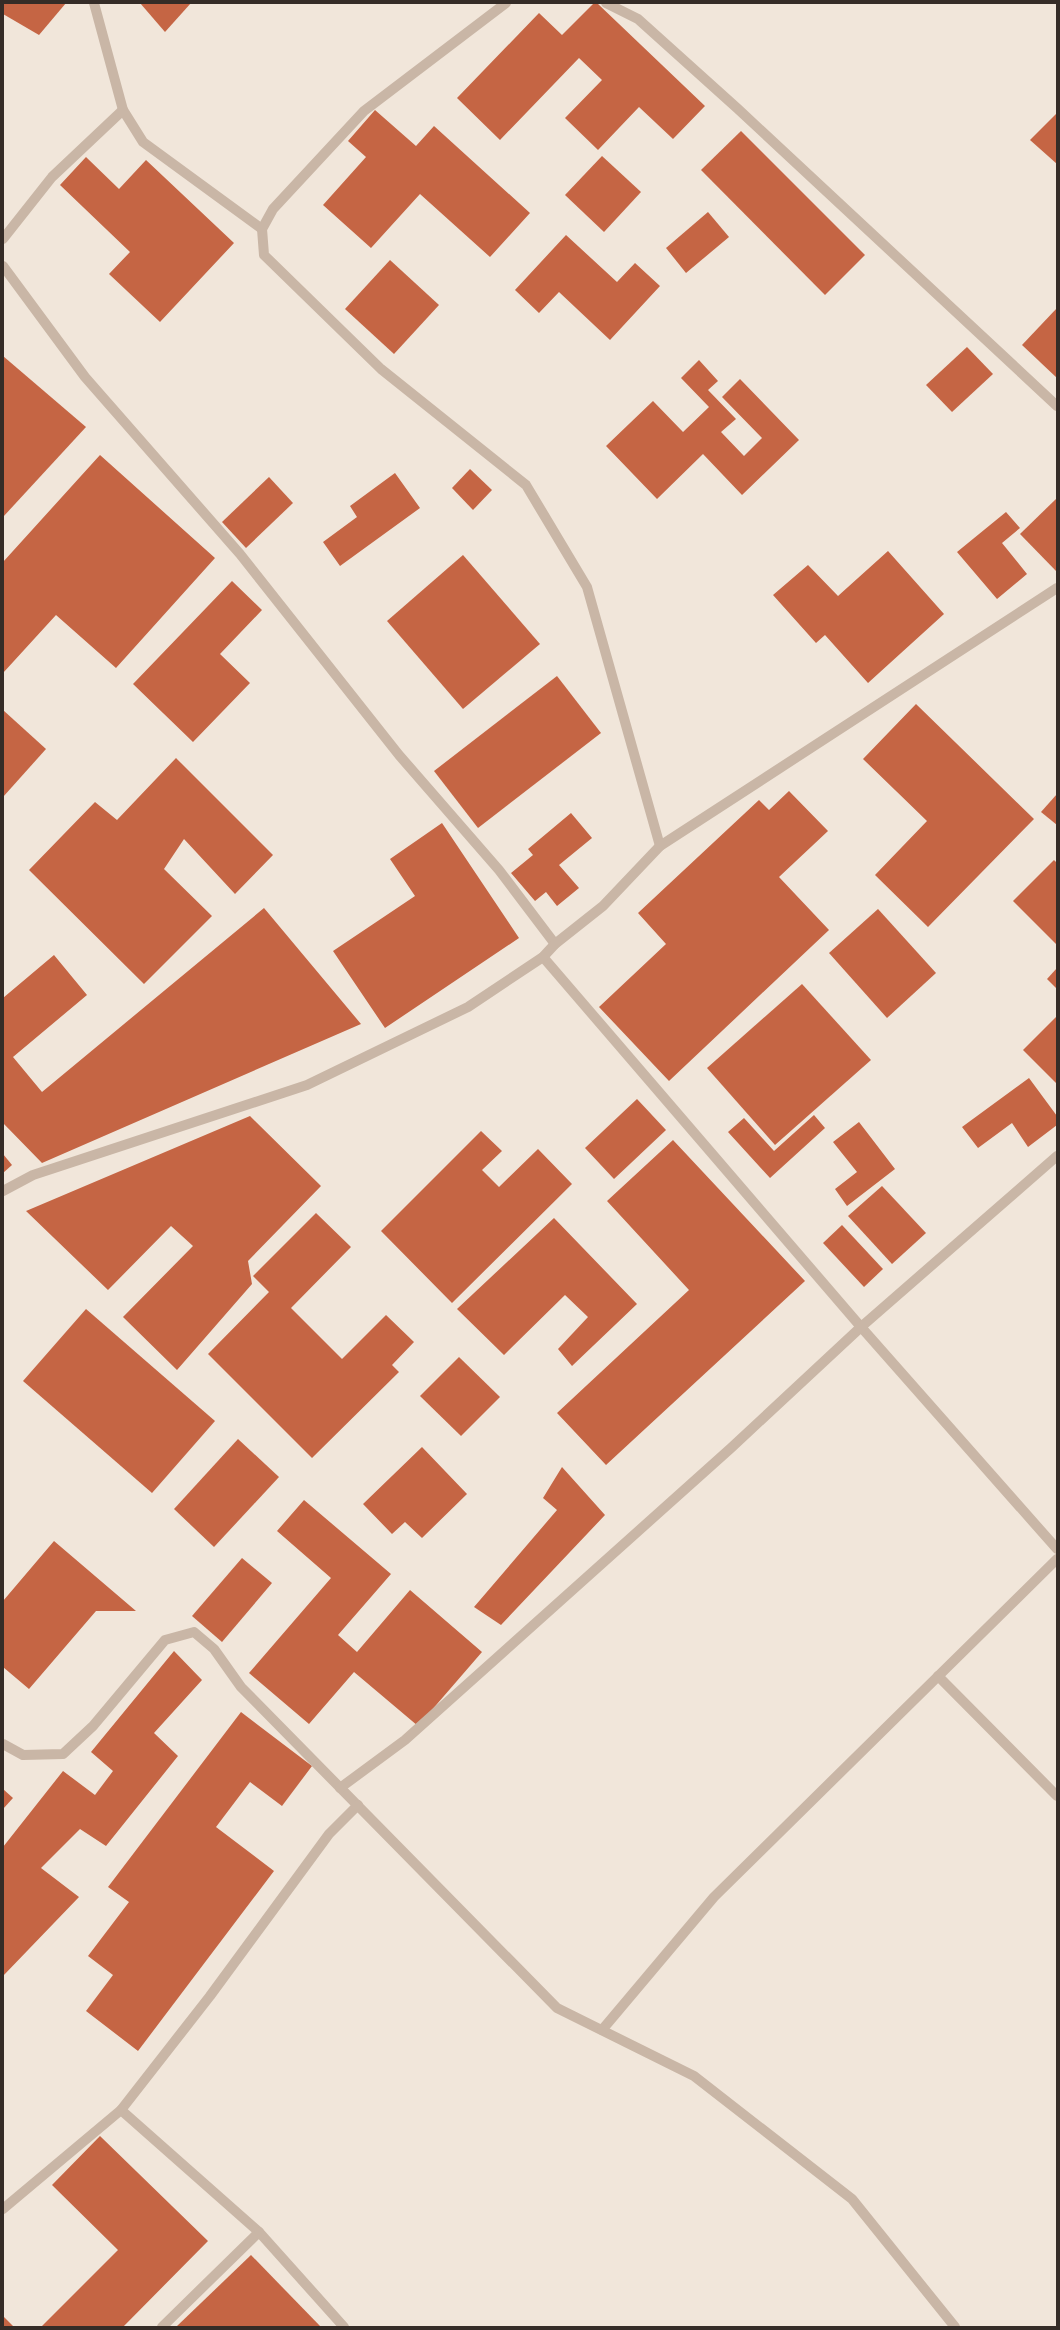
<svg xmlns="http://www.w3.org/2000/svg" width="1060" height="2330" viewBox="0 0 1060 2330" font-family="Poppins,sans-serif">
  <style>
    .building { fill: #c56544 }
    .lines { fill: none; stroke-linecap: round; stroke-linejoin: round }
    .street { stroke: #c9b6a6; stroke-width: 10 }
  </style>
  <rect width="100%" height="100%" fill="#f1e6da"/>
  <g class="building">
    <path d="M3,3H66L39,35L3,14Z"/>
    <path d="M140,3H191L165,32Z"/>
    <path d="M594,3H597L705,106L673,139L639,107L598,150L565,118L602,80L579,58L500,140L457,98L539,13L562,35Z"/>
    <path d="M375,110L416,146L434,126L530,213L490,257L420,194L371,248L323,205L366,157L348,141Z"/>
    <path d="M1057,113V164L1030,140Z"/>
    <path d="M741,131L865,255L825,295L701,170Z"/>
    <path d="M602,156L641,192L604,232L565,195Z"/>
    <path d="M86,157L119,189L146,160L234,243L160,322L109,274L130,252L60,185Z"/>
    <path d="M708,212L729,237L686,273L666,248Z"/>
    <path d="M566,235L617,282L635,263L660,286L610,340L559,292L539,313L515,290Z"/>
    <path d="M390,260L439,305L394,354L345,309Z"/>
    <path d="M1057,308V378L1022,345Z"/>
    <path d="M967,347L993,374L952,412L926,385Z"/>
    <path d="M3,356L86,427L3,517Z"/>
    <path d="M699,360L718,381L708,390L736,419L721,432L744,456L762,438L722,397L740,379L799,440L742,495L703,454L657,499L606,446L653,401L683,432L709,407L681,378Z"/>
    <path d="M100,455L215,558L116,668L56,615L3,673V562Z"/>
    <path d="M470,469L492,490L473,510L452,488Z"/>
    <path d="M395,473L420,508L340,566L323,542L357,517L350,506Z"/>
    <path d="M269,477L293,503L246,548L222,522Z"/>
    <path d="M1057,498V572L1020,534Z"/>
    <path d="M1006,512L1020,528L1002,543L1027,574L997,599L957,552Z"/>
    <path d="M888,551L944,614L868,683L825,635L816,643L773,595L808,565L838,596Z"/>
    <path d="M463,555L540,644L463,709L387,621Z"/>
    <path d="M232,581L262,610L220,654L250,683L193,742L133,684Z"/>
    <path d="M557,676L601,733L478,828L434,771Z"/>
    <path d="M916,704L1034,819L928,927L875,875L927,821L863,759Z"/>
    <path d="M3,710L46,749L3,797Z"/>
    <path d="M176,758L273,855L235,894L184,839L164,869L212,916L144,984L29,870L95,802L117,820Z"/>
    <path d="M789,791L828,831L779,877L829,930L669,1081L599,1007L666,944L638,913L759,800L769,810Z"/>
    <path d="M1057,794V825L1041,812Z"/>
    <path d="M571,813L592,838L559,865L579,888L557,906L546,892L535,901L511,873L533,855L528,849Z"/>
    <path d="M442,823L519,938L385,1028L333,951L415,896L390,859Z"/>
    <path d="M1054,860L1057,863V945L1013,901Z"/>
    <path d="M264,908L361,1024L42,1163L3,1123V998L54,955L87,995L13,1057L42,1092Z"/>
    <path d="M878,909L936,973L887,1018L829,953Z"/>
    <path d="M1057,968V989L1047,979Z"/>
    <path d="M802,984L871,1060L775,1145L707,1068Z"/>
    <path d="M1057,1016V1084L1023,1050Z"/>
    <path d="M1029,1078L1057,1116V1125L1028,1147L1012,1123L978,1148L962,1127Z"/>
    <path d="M637,1099L666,1130L614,1179L585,1148Z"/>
    <path d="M814,1115L825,1128L770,1178L728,1132L744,1118L774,1151Z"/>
    <path d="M250,1116L321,1186L248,1261L252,1284L177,1370L123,1317L193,1246L171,1226L108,1290L26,1211Z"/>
    <path d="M859,1122L895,1169L847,1206L835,1189L857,1172L833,1142Z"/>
    <path d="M481,1131L502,1151L482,1170L499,1187L538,1149L572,1184L452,1303L381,1231Z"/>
    <path d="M673,1140L805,1281L606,1465L557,1413L689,1290L607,1201Z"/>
    <path d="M3,1154L12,1165L3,1173Z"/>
    <path d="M882,1186L926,1233L892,1264L848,1216Z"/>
    <path d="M316,1213L351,1247L291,1308L342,1359L386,1315L414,1342L392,1365L399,1372L312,1458L208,1354L269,1292L253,1276Z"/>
    <path d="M554,1218L637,1304L572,1366L558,1349L588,1317L565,1295L504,1355L457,1309Z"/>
    <path d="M842,1225L883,1269L864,1287L823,1243Z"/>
    <path d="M86,1309L215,1421L152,1493L23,1381Z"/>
    <path d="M459,1357L500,1397L461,1436L420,1396Z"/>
    <path d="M238,1439L279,1477L214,1547L174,1509Z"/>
    <path d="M422,1447L467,1494L422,1538L405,1522L392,1534L363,1504Z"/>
    <path d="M562,1467L605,1515L501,1625L474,1607L557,1510L543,1498Z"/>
    <path d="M304,1500L391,1574L338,1635L357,1652L410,1590L482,1652L418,1726L354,1672L309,1724L249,1673L331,1578L277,1531Z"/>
    <path d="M54,1541L136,1611H96L29,1689L3,1667V1601Z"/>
    <path d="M242,1558L272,1583L222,1642L192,1616Z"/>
    <path d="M174,1651L202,1680L154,1733L178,1756L106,1846L80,1829L41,1868L79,1897L3,1976V1847L63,1771L95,1795L113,1771L91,1752Z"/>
    <path d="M241,1712L312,1766L282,1806L250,1782L216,1827L274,1871L138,2051L86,2011L113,1975L88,1956L129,1902L108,1887Z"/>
    <path d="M3,1789L13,1798L3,1809Z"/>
    <path d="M100,2136L208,2241L123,2327H41L118,2250L52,2185Z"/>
    <path d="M251,2255L321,2327H176Z"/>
    <path d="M3,2316L14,2327H3Z"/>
  </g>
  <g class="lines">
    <g class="street">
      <path d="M94,3L123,110L143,142L262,229"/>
      <path d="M506,3L364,111L273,209L262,229L264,255L381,369L526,485L587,587L660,846"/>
      <path d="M606,3L638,19L738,109L1057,406"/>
      <path d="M3,239L52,177L123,110"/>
      <path d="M3,266L85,377L240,554L399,755L499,870L555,944"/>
      <path d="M543,957L861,1327L1057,1549"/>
      <path d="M3,1191L33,1175L307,1085L468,1007L543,957L555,944L603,906L660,846L1057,588"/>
      <path d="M938,1676L1057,1796"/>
      <path d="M3,1744L23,1755L63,1754L93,1726L165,1640L194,1632L214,1649L241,1687L557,2008L694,2076L852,2199L955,2327"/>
      <path d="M340,1788L405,1740L731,1448L861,1327L1057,1156"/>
      <path d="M602,2030L714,1897L1057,1559"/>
      <path d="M121,2110L210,1996L329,1834L358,1805"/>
      <path d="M3,2209L121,2110L259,2232L162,2327"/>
      <path d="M259,2232L344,2327"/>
    </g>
  </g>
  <rect width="1060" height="2330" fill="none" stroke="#352c27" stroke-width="8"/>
</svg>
